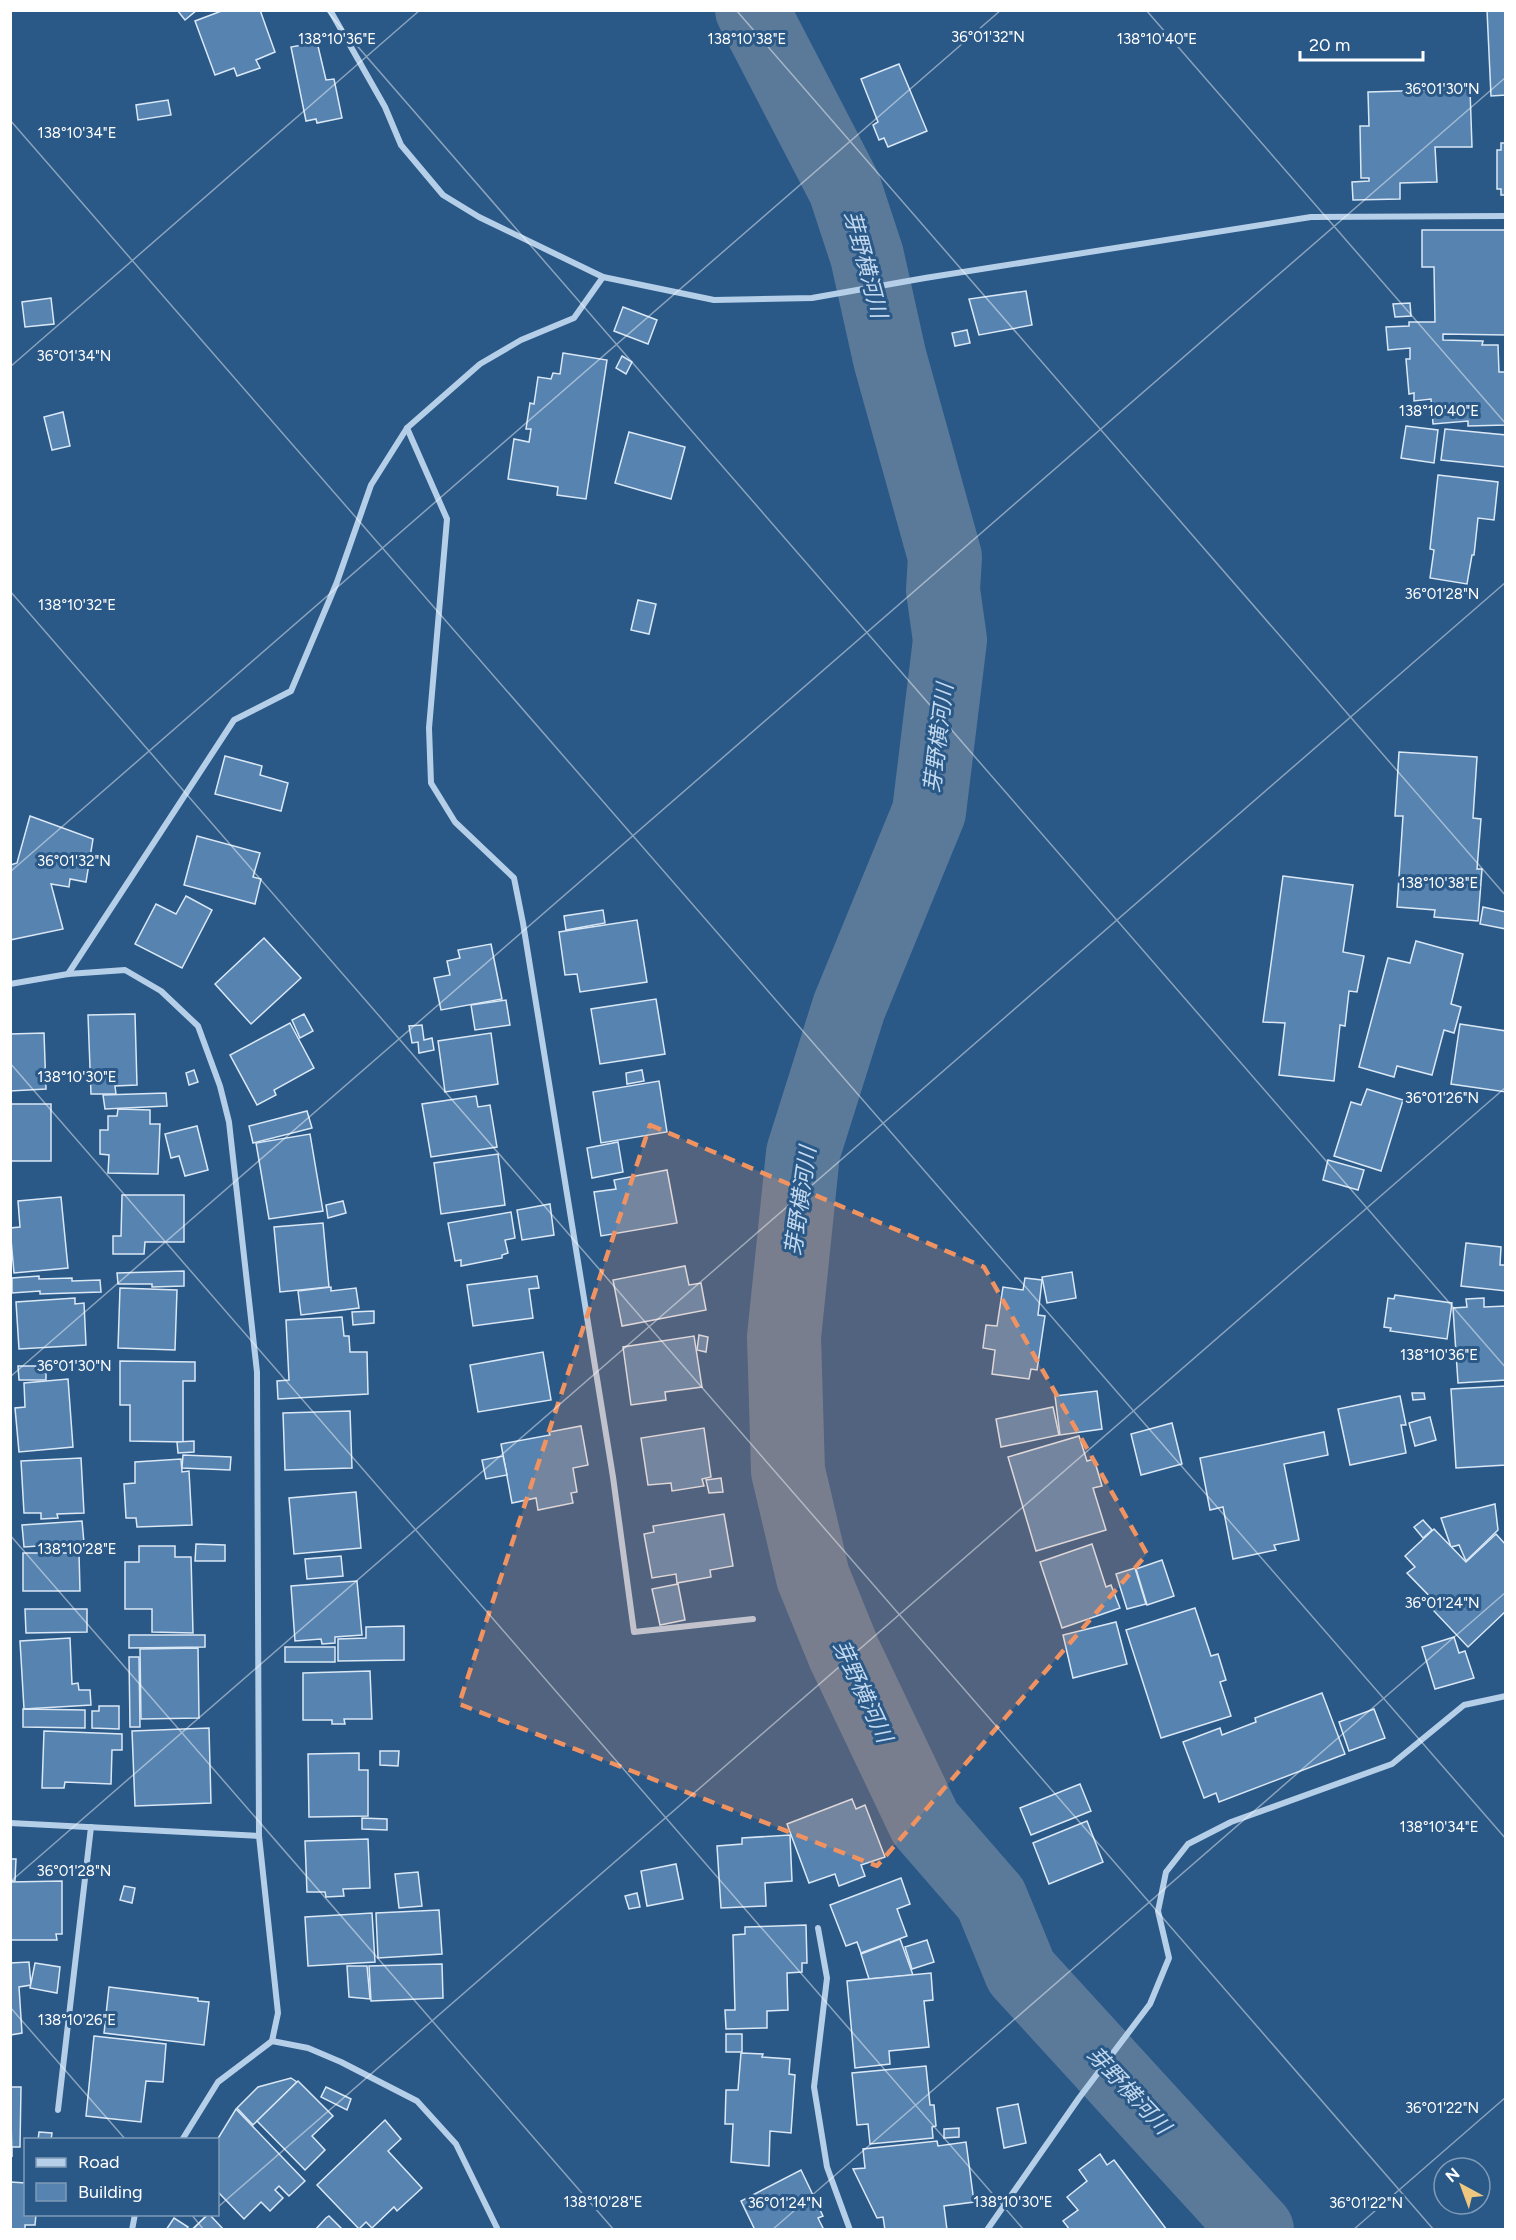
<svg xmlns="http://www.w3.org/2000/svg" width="1516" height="2240" viewBox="0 0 1516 2240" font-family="Figtree,'Noto Sans JP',sans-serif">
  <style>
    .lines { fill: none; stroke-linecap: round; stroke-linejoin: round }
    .river { stroke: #5b7a9a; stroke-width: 74 }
    .building { fill: #5683b0; stroke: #dae8f6; stroke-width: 1.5 }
    .street { stroke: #b6cfe8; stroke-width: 6 }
    .marked { fill: #f09361; fill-opacity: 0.2; stroke: #f09361; stroke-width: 4.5; stroke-dasharray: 12 8; stroke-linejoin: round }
    .ticks { fill: none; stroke: #fff; stroke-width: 1.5; stroke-opacity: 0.45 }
    .labels { text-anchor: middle; stroke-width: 6; stroke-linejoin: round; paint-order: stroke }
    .water-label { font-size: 22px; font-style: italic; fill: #c2d9ef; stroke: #2a5887 }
    .ticks-label { font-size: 15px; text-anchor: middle; fill: #fff; stroke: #2a5887; stroke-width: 6; stroke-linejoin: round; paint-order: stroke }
  </style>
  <rect width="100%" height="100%" fill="#2a5887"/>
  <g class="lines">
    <path class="river" d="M752,10L845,189L867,256L890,359L945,557L943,590L950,640L929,812L849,1007L803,1153L784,1337L788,1471L813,1577L844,1653L925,1823L991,1899L1021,1972L1257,2230"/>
  </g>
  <g class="building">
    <path d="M177,10H197L185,20Z"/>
    <path d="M224,10H260L275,52L256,60L260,68L237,76L234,68L215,75L195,21Z"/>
    <path d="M1487,10H1506V95L1491,96Z"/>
    <path d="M317,42L326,80L334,79L342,118L317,123L316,119L306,121L291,47Z"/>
    <path d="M899,64L927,131L888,147L884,138L879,140L873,125L878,122L861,79Z"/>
    <path d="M1470,89L1472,147H1435L1437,182L1400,183V199L1353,200L1352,182L1369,181V178H1361L1360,126H1369L1368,92Z"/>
    <path d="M168,100L171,115L138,120L136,105Z"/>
    <path d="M1501,143H1506V195H1501V189H1497V150H1501Z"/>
    <path d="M1422,230H1506V335L1443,334V340L1483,341L1482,345H1498L1499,372H1506V425L1468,426V421L1433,424L1431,399L1414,401V393L1409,394L1406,359H1410V348L1388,350L1386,327L1409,326V322H1435L1434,267H1422Z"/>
    <path d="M1026,291L1032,325L979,335L969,299Z"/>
    <path d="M51,298L54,324L25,327L22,302Z"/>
    <path d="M1410,303L1411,316L1395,317L1393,304Z"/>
    <path d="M623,307L657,320L648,344L614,331Z"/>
    <path d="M967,330L970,343L955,346L952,333Z"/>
    <path d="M563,353L607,360L586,499L557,495L558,487L508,479L514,439L529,442L531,429H526L530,403L534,404L538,377L551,379L553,373L560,374Z"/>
    <path d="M622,356L632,362L626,374L616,368Z"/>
    <path d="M63,412L70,446L52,450L44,417Z"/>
    <path d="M1406,426L1438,430L1434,463L1401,458Z"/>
    <path d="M1445,429L1506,435V467L1441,460Z"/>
    <path d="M629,432L685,447L671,499L615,483Z"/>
    <path d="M1438,475L1498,482L1494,520L1478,518L1474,555H1472L1467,584L1430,578L1434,550L1430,549Z"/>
    <path d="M638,600L656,604L649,634L631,630Z"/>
    <path d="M1399,752L1477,757L1473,818L1481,819L1477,869H1482L1478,921L1434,917L1435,910L1397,907L1403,816H1395Z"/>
    <path d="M225,756L262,766L260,775L288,783L281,811L215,794Z"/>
    <path d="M30,816L93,839L86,882L70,879L69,887L51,884L63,929L10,940V865L17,863Z"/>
    <path d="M197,836L260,853L253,877L261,879L255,904L184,885Z"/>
    <path d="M1283,876L1353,885L1343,952L1364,956L1357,992L1349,991L1345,1026L1340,1025L1334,1081L1279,1075L1285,1023L1263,1022Z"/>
    <path d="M186,896L212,910L182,968L135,944L156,904L176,914Z"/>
    <path d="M1483,907L1506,912V929L1480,924Z"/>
    <path d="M603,910L605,923L566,930L564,916Z"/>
    <path d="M637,920L647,982L580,992L577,974L565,975L559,932Z"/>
    <path d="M264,938L301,978L251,1024L215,984Z"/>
    <path d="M1416,941L1463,954L1451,1004L1461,1007L1454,1033L1444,1030L1432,1075L1397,1066L1394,1077L1359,1067L1388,958L1410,963Z"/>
    <path d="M491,944L502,999L441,1010L434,978L450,975L447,961L460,958L458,950Z"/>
    <path d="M656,999L665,1054L600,1064L591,1009Z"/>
    <path d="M506,1000L510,1025L475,1030L471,1005Z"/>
    <path d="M135,1014L137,1085L115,1086L116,1094H91L88,1015Z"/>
    <path d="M304,1014L313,1031L300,1038L292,1020Z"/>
    <path d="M290,1023L314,1068L274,1090L276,1095L257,1105L230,1055Z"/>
    <path d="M1460,1024L1506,1031V1092L1451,1084Z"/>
    <path d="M422,1025L424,1040L432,1038L434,1050L419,1053L418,1042L412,1043L409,1026Z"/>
    <path d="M44,1033L46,1089L10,1091V1034Z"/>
    <path d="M491,1033L498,1084L445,1092L438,1041Z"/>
    <path d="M194,1070L198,1082L189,1085L186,1073Z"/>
    <path d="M642,1070L644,1081L627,1084L626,1073Z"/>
    <path d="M659,1081L667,1132L601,1143L593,1092Z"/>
    <path d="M1367,1089L1403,1100L1381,1171L1334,1156L1351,1102L1361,1105Z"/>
    <path d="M166,1093L167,1106L105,1109L103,1095Z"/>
    <path d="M476,1096L478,1107L490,1105L497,1147L431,1157L422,1104Z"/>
    <rect x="10" y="1104" width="41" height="57"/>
    <path d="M118,1109L150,1110V1124H160L158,1174L108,1173L109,1155L100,1154V1130H108V1116H117Z"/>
    <path d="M307,1111L312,1128L253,1143L249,1126Z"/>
    <path d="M197,1126L208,1170L185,1176L179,1156L171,1158L165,1134Z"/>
    <path d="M310,1134L323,1211L269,1219L256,1143Z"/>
    <path d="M618,1142L623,1172L592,1178L587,1148Z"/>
    <path d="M498,1154L505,1205L441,1214L434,1163Z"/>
    <path d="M1328,1160L1364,1170L1358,1190L1323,1180Z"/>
    <path d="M667,1170L677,1223L601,1236L594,1192L616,1189L614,1180Z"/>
    <path d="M122,1195H184V1242H145L144,1254H113V1236H121Z"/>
    <path d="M61,1197L68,1268L14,1273L10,1228L20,1227L18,1201Z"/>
    <path d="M343,1201L346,1213L328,1218L326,1205Z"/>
    <path d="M550,1204L554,1235L522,1240L517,1210Z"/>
    <path d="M511,1212L515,1238L505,1240L508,1253L502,1255V1258L461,1266V1260L455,1261L448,1223Z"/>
    <path d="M323,1223L329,1287L280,1292L274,1227Z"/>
    <path d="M1466,1243L1501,1247L1500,1265H1506V1291L1461,1286Z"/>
    <path d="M685,1266L689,1285L701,1283L706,1310L622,1326L613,1280Z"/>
    <path d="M184,1271V1286L152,1287V1284H118L117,1273Z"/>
    <path d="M1072,1272L1076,1298L1047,1303L1042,1277Z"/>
    <path d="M39,1276V1279L72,1278V1281L100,1280L101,1292L40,1294V1291L12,1293V1278Z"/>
    <path d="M537,1276L539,1288L529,1289L533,1318L473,1326L467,1285Z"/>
    <path d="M1025,1278L1042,1280L1038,1315L1045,1316L1037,1370L1031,1369L1029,1379L992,1374L995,1350L983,1348L986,1325L997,1326L1003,1287L1023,1290Z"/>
    <path d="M331,1287V1291L356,1288L359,1308L301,1315L298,1291Z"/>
    <path d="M120,1288L177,1290L175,1350L118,1348Z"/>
    <path d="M1395,1295L1452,1303L1447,1339L1390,1331L1391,1328L1384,1327L1388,1298L1394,1299Z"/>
    <path d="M75,1298V1304L84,1303L86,1345L19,1349L16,1302Z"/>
    <path d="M1484,1298V1307L1506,1306V1380L1458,1383L1453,1308L1467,1307L1466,1299Z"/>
    <path d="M374,1311V1323L353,1325L352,1312Z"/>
    <path d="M342,1317L344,1336H349L350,1352H367L368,1394L278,1399L277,1381L289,1380L286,1320Z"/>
    <path d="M699,1335L708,1337L706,1352L697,1350Z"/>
    <path d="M694,1336L702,1387L665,1392L666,1400L631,1405L623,1347Z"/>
    <path d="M543,1352L551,1400L478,1412L470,1365Z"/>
    <path d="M120,1361L195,1362V1381H183V1442L130,1441V1405H120Z"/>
    <path d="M18,1366H46V1380H19Z"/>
    <path d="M68,1379L73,1447L19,1452L15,1408L25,1407L24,1383Z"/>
    <path d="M1506,1386V1465L1456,1468L1451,1389Z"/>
    <path d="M1097,1391L1102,1429L1060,1435L1055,1396Z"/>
    <path d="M1412,1393H1424L1425,1399L1413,1400Z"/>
    <path d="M1400,1396L1406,1425H1401L1406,1453L1350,1465L1338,1409Z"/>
    <path d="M1053,1407L1059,1435L1001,1447L996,1419Z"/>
    <path d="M350,1411L352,1468L285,1470L283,1413Z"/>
    <path d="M1430,1417L1436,1440L1415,1446L1409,1423Z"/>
    <path d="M1172,1423L1182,1464L1141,1475L1131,1434Z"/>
    <path d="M581,1426L588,1465L573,1468L577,1492L571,1493L573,1503L538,1510L536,1498L512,1503L501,1444L550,1435L549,1432Z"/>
    <path d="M704,1428L711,1477L702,1479L704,1486L672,1491L671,1483L648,1485L641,1438Z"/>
    <path d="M1324,1432L1328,1455L1284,1464L1299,1540L1274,1545L1276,1550L1233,1559L1223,1507L1210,1510L1200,1458Z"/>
    <path d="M1079,1436L1087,1461L1094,1459L1102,1486L1093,1488L1106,1530L1036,1551L1008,1457Z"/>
    <path d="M194,1441V1452L178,1453L177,1442Z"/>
    <path d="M183,1455L231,1457L230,1470L182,1468Z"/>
    <path d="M503,1456L507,1475L486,1479L482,1460Z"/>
    <path d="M81,1458L84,1513L57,1514L58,1518L41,1519V1513H24L21,1461Z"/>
    <path d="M181,1459L182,1472L189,1471L192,1525L137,1527L136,1518H126L124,1484L135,1483V1462Z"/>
    <path d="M721,1478L723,1492L709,1493L706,1480Z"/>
    <path d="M356,1492L361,1548L294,1554L289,1498Z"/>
    <path d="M1495,1504L1498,1530L1466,1561L1459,1545L1451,1547L1441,1518Z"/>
    <path d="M724,1514L733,1566L710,1570L711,1577L677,1583L676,1574L652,1578L644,1534L654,1532L653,1526Z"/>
    <path d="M1423,1520L1432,1530L1423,1538L1414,1527Z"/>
    <path d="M82,1521L84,1543L24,1547L22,1525Z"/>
    <path d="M1434,1529L1466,1562L1496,1534L1506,1545V1611L1468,1647L1433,1610L1439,1606L1407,1573L1415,1567L1405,1556Z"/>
    <path d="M196,1544L225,1545V1561H195Z"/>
    <path d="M1092,1544L1106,1587L1111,1585L1120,1608L1062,1628L1040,1562Z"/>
    <path d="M139,1546H175V1557H191L193,1633L152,1632V1609H125V1562H139Z"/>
    <path d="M23,1553H79L80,1591H23Z"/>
    <path d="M341,1556L343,1576L307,1579L305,1559Z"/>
    <path d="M1162,1560L1174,1596L1147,1605L1136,1569Z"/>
    <path d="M1135,1568L1146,1604L1127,1609L1116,1574Z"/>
    <path d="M357,1581L362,1635L335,1637V1643L322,1644L321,1639L295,1641L291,1586Z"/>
    <path d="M678,1584L685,1620L660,1625L652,1589Z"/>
    <path d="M1195,1608L1211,1656L1218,1654L1226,1680L1220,1682L1231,1716L1161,1738L1126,1630Z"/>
    <path d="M25,1609H87V1632L26,1633Z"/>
    <path d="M1116,1622L1127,1664L1073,1678L1063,1635Z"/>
    <path d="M404,1626V1660L338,1661V1639L366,1638V1627Z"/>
    <path d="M129,1635H205V1647L129,1648Z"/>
    <path d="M1454,1637L1459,1653L1465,1651L1474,1678L1435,1689L1422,1647Z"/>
    <path d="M70,1638L72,1684L78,1683L79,1690H90L91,1705L24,1709L20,1641Z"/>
    <rect x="285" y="1647" width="50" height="15"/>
    <path d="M198,1648L199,1718L141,1719L140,1649Z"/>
    <path d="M129,1657H139L140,1727H130Z"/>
    <path d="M370,1671L372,1719H344L345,1724H332V1720H303V1673Z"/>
    <path d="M1322,1693L1345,1754L1219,1802L1216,1793L1204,1798L1183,1742L1220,1728L1222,1735L1256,1722L1255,1718Z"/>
    <path d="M99,1706H119V1729L92,1728V1711H99Z"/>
    <path d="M23,1709L85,1710V1728L23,1727Z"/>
    <path d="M1374,1709L1385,1738L1349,1751L1339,1722Z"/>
    <path d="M209,1728L211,1803L135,1806L132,1731Z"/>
    <path d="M44,1731L122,1734V1750H112L111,1784L65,1782L64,1788H42Z"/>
    <path d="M380,1751H399L398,1766L380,1765Z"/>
    <path d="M359,1753V1770H368V1816L309,1817L308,1754Z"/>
    <path d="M1080,1784L1091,1811L1031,1835L1020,1808Z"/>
    <path d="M852,1799L856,1809L865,1805L885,1857L861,1865L865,1876L839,1886L835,1874L809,1883L787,1824Z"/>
    <path d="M362,1818L387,1819V1830L362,1829Z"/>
    <path d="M1087,1821L1103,1862L1049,1884L1033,1843Z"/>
    <path d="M790,1835L792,1881L765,1883L766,1906L721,1908L717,1846L742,1844V1838Z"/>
    <path d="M368,1839L370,1888L343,1889L344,1896L326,1897L325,1892H307L305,1841Z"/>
    <path d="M10,1859H16L15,1881H10Z"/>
    <path d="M676,1864L683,1899L647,1906L641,1871Z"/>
    <path d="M418,1872L422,1906L399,1908L395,1874Z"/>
    <path d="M901,1878L910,1904L897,1909L907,1936L861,1953L857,1942L846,1946L830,1905Z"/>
    <path d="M62,1881V1934H56L57,1940H10V1882Z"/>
    <path d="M124,1886L135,1888L132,1903L120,1900Z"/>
    <path d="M637,1893L640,1907L629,1909L625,1896Z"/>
    <path d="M439,1910L442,1954L378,1958L376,1913Z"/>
    <path d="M372,1913L375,1962L308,1966L305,1917Z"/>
    <path d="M806,1925L807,1963H802V1972L787,1973L788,2010L767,2011V2028L726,2029L725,2010H735L733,1935L745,1934V1927Z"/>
    <path d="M900,1939L913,1975L869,1979L861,1954Z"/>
    <path d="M927,1940L934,1962L912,1969L905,1947Z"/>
    <path d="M29,1962L31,1985L19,1987L22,2033L10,2035V1963Z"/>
    <path d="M35,1963L60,1967L57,1993L30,1988Z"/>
    <path d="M442,1964L443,1998L371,2001L369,1966Z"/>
    <path d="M347,1966H367L370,1999L349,1997Z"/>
    <path d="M931,1973L933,2000L924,2001L929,2047L889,2051L890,2064L855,2068L847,1981Z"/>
    <path d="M109,1987L198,1998V2001L209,2002L204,2045L104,2033Z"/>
    <rect x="726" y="2034" width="16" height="18"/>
    <path d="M94,2036L166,2044L163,2082L146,2081L141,2122L86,2116Z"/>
    <path d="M741,2053L763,2054L762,2057L790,2059L789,2074L795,2075L791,2133L770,2131L769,2166L731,2162L733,2124H725L726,2090H738Z"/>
    <path d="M926,2066L930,2105H934L936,2126L932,2127L933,2138L870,2144L868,2124L857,2125L852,2073Z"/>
    <path d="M291,2078L297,2082L253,2125L237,2108L258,2087Z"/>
    <path d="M298,2081L333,2116L312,2136L325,2150L305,2170L257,2121Z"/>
    <path d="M10,2087H21L20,2147H12V2157Z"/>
    <path d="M326,2087L351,2099L347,2110L321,2097Z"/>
    <path d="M1018,2104L1026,2143L1004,2148L997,2108Z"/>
    <path d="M236,2109L305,2181L289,2196L279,2186L275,2190L283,2198L270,2211L261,2202L244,2219L218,2192L217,2140Z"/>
    <path d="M385,2120L401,2139L388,2151L422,2188L397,2211L394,2207L372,2228L366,2222L359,2229L317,2185Z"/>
    <path d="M959,2128V2137L944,2138V2129Z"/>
    <path d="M39,2132L52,2133L51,2140H38Z"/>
    <path d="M937,2141L938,2146L966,2142L974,2202L944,2206L947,2230H885L883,2217L877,2218L853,2169L865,2168L863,2149Z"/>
    <path d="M1100,2154L1107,2165L1114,2160L1167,2230H1070L1063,2221L1078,2210L1067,2197L1087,2181L1079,2170Z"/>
    <path d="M801,2170L823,2216L818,2218L824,2230H755L741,2201Z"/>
    <path d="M10,2182L26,2183V2214H36L35,2225H25V2230H10Z"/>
    <path d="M208,2214H209L224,2230H192Z"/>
    <path d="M329,2216L343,2230H315L326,2218Z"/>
    <path d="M174,2218L188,2227L186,2230H166Z"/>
  </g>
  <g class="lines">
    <g class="street">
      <path d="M330,10L385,107L401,145L443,195L479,217L603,277L714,300L812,298L925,278L1311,217L1506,216"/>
      <path d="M407,428L447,519L429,728L431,783L455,822L514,878L523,923L613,1477L634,1632L753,1619"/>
      <path d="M68,974L234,720L291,691L337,582L371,485L407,428L480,364L521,340L574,318L603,277"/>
      <path d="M10,984L68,974L125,970L161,991L198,1026L220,1086L229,1122L257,1372L259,1836L278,2013L272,2041"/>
      <path d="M10,1823L259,1836"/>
      <path d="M818,1928L827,1978L814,2087L827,2167L850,2230"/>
      <path d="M58,2110L91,1827"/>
      <path d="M182,2140L218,2082L272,2041L308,2048L341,2062L417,2101L456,2144L498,2230"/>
      <path d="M132,2230L135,2214"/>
      <path d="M987,2230L1079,2098L1150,2004L1169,1958L1158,1911L1166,1872L1188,1844L1231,1822L1392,1764L1464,1705L1506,1696"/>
    </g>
  </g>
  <path class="marked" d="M650,1125L984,1267L1147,1554L877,1866L459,1704Z"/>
  <path class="ticks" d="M326,10L1506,1368M736,10L1506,896M1146,10L1506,424M10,120L1506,1839M10,367L420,10M10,591L1434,2230M10,872L1001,10M10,1063L1024,2230M10,1377L1506,77M10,1535L614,2230M10,1882L1506,582M10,2007L126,2140M218,2207L1506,1087M191,2214L204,2230M191,2230L209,2214M772,2230L1506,1592M1353,2230L1506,2097"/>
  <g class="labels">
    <g class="water-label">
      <text transform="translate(866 264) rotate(75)" y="8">芽野横河川</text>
      <text transform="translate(938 738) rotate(-83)" y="8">芽野横河川</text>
      <text transform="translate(800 1201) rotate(-82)" y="8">芽野横河川</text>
      <text transform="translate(863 1691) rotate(65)" y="8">芽野横河川</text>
      <text transform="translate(1129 2090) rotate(47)" y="8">芽野横河川</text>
    </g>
  </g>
  <g class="ticks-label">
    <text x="988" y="42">36°01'32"N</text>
    <text x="1157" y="44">138°10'40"E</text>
    <text x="337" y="44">138°10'36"E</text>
    <text x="747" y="44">138°10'38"E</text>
    <text x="1442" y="94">36°01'30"N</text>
    <text x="77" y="138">138°10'34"E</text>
    <text x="74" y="361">36°01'34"N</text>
    <text x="1439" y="416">138°10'40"E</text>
    <text x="1442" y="599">36°01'28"N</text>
    <text x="77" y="610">138°10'32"E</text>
    <text x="74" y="866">36°01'32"N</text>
    <text x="1439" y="888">138°10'38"E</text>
    <text x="77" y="1082">138°10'30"E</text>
    <text x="1442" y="1103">36°01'26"N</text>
    <text x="1439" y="1360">138°10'36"E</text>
    <text x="74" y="1371">36°01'30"N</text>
    <text x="77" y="1554">138°10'28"E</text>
    <text x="1442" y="1608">36°01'24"N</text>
    <text x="1439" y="1832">138°10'34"E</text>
    <text x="74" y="1876">36°01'28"N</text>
    <text x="77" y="2025">138°10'26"E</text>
    <text x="1442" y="2113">36°01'22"N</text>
    <text x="603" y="2207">138°10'28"E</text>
    <text x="1013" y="2207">138°10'30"E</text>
    <text x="785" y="2208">36°01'24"N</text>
    <text x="1366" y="2208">36°01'22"N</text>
  </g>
  <rect width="1516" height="2240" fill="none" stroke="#ffffff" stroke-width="24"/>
  <rect x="24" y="2138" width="195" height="78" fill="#2a5887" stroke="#7f9bb7" stroke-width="1.5"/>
  <rect x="36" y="2158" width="30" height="9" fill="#b6cfe8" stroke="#7f9bb7" stroke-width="1.5"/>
  <text x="78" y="2168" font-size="18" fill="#ffffff">Road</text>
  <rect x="36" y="2183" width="30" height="18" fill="#5683b0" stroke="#7f9bb7" stroke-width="1.5"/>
  <text x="78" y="2198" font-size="18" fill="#ffffff">Building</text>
  <g transform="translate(1462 2186) rotate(319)"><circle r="28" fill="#2a5887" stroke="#7f9bb7" stroke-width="1.5"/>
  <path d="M0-4.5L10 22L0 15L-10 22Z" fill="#eec87e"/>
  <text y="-9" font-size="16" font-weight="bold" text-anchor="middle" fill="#ffffff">N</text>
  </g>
  <path d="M1300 51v9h123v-9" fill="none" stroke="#ffffff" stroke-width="3"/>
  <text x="1309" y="51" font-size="18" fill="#ffffff" stroke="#2a5887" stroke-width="4.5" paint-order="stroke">20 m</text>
</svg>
